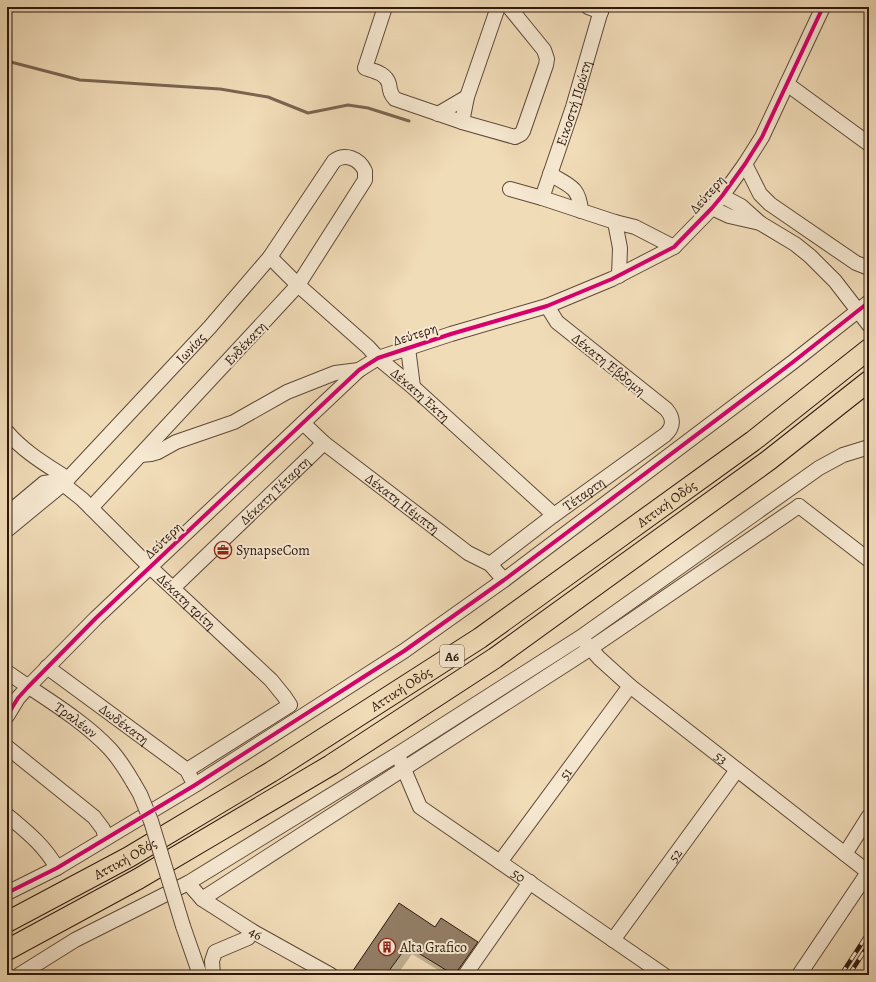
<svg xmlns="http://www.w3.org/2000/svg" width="876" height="982" viewBox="0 0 876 982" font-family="Alegreya,serif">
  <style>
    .shadow { fill: #0003 }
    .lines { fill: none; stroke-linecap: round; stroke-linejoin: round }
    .stream { stroke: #7a6551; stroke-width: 3 }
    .building { fill: #937e66; stroke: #2d180d }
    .minor-casing { stroke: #5e4938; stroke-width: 16 }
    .highway-casing { stroke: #2d180d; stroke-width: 22 }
    .minor { stroke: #f6e8d1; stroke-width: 14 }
    .highway { stroke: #f1dcb8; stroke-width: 20 }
    .rail-casing { stroke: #2d180d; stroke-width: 4.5 }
    .rail { stroke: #f6e8d1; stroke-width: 3; stroke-dasharray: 9; stroke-linecap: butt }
    .minor-bridge-casing { stroke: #5e4938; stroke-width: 16; stroke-linecap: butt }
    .minor-bridge { stroke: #f6e8d1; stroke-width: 14 }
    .cycleway-casing { stroke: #f6e8d1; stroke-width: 6 }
    .cycleway { stroke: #d6006c; stroke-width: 4 }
    .labels { text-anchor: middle; stroke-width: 4; stroke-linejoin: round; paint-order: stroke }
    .shield { fill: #f6e8d1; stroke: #695648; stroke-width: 1 }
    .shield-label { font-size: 13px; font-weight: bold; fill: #2d180d }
    .street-label { font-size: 14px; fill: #2d180d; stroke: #f6e8d1 }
    .poi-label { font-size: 14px; fill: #2d180d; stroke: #f6e8d1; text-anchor: start }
  </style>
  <rect width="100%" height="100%" fill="#f1dcb8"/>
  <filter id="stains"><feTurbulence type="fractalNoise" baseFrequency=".005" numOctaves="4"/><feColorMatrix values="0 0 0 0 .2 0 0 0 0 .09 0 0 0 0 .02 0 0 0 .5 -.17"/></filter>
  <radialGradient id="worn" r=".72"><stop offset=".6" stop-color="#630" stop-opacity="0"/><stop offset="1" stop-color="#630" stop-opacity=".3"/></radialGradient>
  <path class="shadow" d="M435,929L477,943L482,951L466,975H446L412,954L397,975H352Z"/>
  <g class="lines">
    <path class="stream" d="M7,61L80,80L220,89L268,97L308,113L348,105L368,108L409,121"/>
  </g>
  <path class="building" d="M399,903L435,927L441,918L478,942L458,970L457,975H454L407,946L386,975H350Z"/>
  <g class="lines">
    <defs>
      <g id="minor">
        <path d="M385,7L365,68C374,71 386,73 389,84C390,90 390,94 395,99L462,122L515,137L521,134L523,131L546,65L547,59L544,50L509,7"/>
        <path d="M588,7L601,12"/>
        <path d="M787,84L869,144"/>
        <path d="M438,114L467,97"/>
        <path d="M462,122L467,97L498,7"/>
        <path d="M745,164L760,194L770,204L856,263L869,268"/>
        <path d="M550,174C569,186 579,186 581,211"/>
        <path d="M510,189L542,198L615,222L635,227L674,247"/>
        <path d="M722,196L741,206L760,223L795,244L810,256L835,281L869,325"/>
        <path id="s1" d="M542,198L573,107L602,7"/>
        <path d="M712,208L729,216L760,223"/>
        <path d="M615,222L620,248L619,276"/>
        <path id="s2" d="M270,257L298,285L368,347L378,358L413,387L554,515"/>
        <path d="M408,348L413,387"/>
        <path id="s3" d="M303,423L324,443L468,553L490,564L504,580"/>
        <path d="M7,432C24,452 47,465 68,479"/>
        <path d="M141,455L151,454L158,452L176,442L234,422L287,392L335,373L359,370"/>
        <path d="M799,506L869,560"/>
        <path id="s4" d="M7,514L44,483L51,482L63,484L82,499L150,567L271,680L284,696L290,705L187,770"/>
        <path id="s5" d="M7,530L63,484L210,327L270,257L334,161C345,153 359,158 365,171V180L298,285L91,508"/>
        <path id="s6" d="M490,564L554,515L665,435C674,427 674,418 666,409L557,322L547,306"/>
        <path id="s7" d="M173,588L324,443"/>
        <path id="s8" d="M585,642L599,658L630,686L868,872"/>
        <path id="s9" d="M47,667L187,770L191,778"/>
        <path id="s10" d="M7,672C41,696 82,719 110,749C119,759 126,770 133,782"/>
        <path d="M7,716L18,698L28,687L96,618L359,370L378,358L451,334L547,306L612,279L674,247L712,208L722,196L745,164L762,137L823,7"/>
        <path d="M7,747L94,817L103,829L106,838"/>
        <path id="s11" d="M400,760L420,807L664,975"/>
        <path d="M7,815C27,832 44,845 57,868"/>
        <path d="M845,854L869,816"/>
        <path id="s12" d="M500,862L630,686"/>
        <path id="s13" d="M188,883L202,899L252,931L331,975"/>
        <path d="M7,893L57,868L195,785L404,651L504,580L793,362L869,302"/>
        <path d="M202,899L591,648L799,506"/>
        <path d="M183,926L200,975"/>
        <path id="s14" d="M613,940L737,770"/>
        <path d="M19,975L75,940L188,883L398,754L581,637L819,468L843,455L869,447"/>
        <path d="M213,975L212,961L215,952L248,938L252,931"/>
        <path d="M465,975L530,882"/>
        <path d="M799,975L869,871"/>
      </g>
      <g id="highway">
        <path id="s15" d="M7,922L129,857L271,772L480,638L753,441L869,349"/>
        <path d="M7,950L138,879L331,765L495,658L769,460L869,381"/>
      </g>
    </defs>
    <use href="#minor" class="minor-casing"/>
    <use href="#highway" class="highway-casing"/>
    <use href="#minor" class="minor"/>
    <use href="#highway" class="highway"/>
    <defs>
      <g id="rail">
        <path d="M841,975L869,932"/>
        <path d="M849,975L869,944"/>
      </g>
    </defs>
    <use href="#rail" class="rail-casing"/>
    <use href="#rail" class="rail"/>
    <defs>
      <path id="minor-bridge" d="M133,782L140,794L151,821L183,926"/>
    </defs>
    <use href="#minor-bridge" class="minor-bridge-casing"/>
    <use href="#minor-bridge" class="minor-bridge"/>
    <defs>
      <g id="cycleway">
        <path d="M7,716L18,698L28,687L96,618L359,370L378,358L451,334L547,306L612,279L674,247L712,208L722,196L745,164L762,137L823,7"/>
        <path d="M7,893L57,868L195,785L404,651L504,580L793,362L869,302"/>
      </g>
    </defs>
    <use href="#cycleway" class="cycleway-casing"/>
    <use href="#cycleway" class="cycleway"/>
  </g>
  <defs>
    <symbol id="office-ring" viewBox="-11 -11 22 22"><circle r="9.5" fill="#f6e8d1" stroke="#8f2418" stroke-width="1.5"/><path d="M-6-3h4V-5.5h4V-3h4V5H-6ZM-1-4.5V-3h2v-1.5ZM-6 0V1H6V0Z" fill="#8f2418"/></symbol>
    <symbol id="building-ring" viewBox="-11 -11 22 22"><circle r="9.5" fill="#f6e8d1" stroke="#8f2418" stroke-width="1.5"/><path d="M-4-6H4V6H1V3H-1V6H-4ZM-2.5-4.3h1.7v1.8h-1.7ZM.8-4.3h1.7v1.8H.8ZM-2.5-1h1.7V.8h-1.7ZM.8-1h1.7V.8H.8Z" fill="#8f2418"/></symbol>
  </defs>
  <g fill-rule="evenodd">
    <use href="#office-ring" x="213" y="540" width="20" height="20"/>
    <use href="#building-ring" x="377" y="937" width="20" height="20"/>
  </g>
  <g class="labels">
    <rect class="shield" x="440" y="645" width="24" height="22" rx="3"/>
    <g class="shield-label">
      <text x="452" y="661">Α6</text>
    </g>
    <g class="street-label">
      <text dy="5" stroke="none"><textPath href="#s1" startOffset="100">Εικοστή Πρώτη</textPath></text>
      <text transform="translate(707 194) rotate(-49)" y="5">Δεύτερη</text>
      <text transform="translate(415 334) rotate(-18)" y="5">Δεύτερη</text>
      <text transform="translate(245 343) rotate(-47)" y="5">Ενδέκατη</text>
      <text dy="5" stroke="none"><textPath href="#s5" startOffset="259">Ιωνίας</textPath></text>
      <text transform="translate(609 364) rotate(39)" y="5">Δέκατη Έβδομη</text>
      <text dy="5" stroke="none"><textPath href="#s2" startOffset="204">Δέκατη Έκτη</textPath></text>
      <text dy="5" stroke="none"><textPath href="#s7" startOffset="141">Δέκατη Τέταρτη</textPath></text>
      <text dy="5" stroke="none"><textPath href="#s6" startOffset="117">Τέταρτη</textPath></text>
      <text dy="5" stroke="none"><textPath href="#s3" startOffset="128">Δέκατη Πέμπτη</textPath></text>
      <text dy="5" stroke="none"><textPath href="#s15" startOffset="782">Αττική Οδός</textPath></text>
      <text transform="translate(163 540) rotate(-44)" y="5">Δεύτερη</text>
      <text dy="5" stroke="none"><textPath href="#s4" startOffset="238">Δέκατη τρίτη</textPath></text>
      <text dy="5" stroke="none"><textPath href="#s15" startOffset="458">Αττική Οδός</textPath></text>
      <text dy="5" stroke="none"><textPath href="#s10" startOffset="84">Τραλέων</textPath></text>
      <text dy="5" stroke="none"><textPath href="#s9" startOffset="96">Δωδέκατη</textPath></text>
      <text dy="5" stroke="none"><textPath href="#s8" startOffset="179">53</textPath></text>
      <text dy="5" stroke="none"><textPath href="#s12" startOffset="110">51</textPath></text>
      <text dy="5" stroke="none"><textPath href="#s14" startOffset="105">52</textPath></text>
      <text dy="5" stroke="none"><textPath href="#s15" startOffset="134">Αττική Οδός</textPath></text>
      <text dy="5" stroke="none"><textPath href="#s11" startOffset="171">50</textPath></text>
      <text dy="5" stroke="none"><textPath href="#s13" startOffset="85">46</textPath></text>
    </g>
    <g class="poi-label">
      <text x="236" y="555">SynapseCom</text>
      <text x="400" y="952">Alta Grafico</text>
    </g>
  </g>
  <rect width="876" height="982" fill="none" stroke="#f1dcb8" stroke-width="24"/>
  <rect x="8" y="8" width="860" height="966" fill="none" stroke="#2d180d" stroke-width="2"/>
  <rect x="12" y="12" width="852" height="958" fill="none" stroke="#2d180d"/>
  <rect width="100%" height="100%" filter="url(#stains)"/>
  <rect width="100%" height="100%" fill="url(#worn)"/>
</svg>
